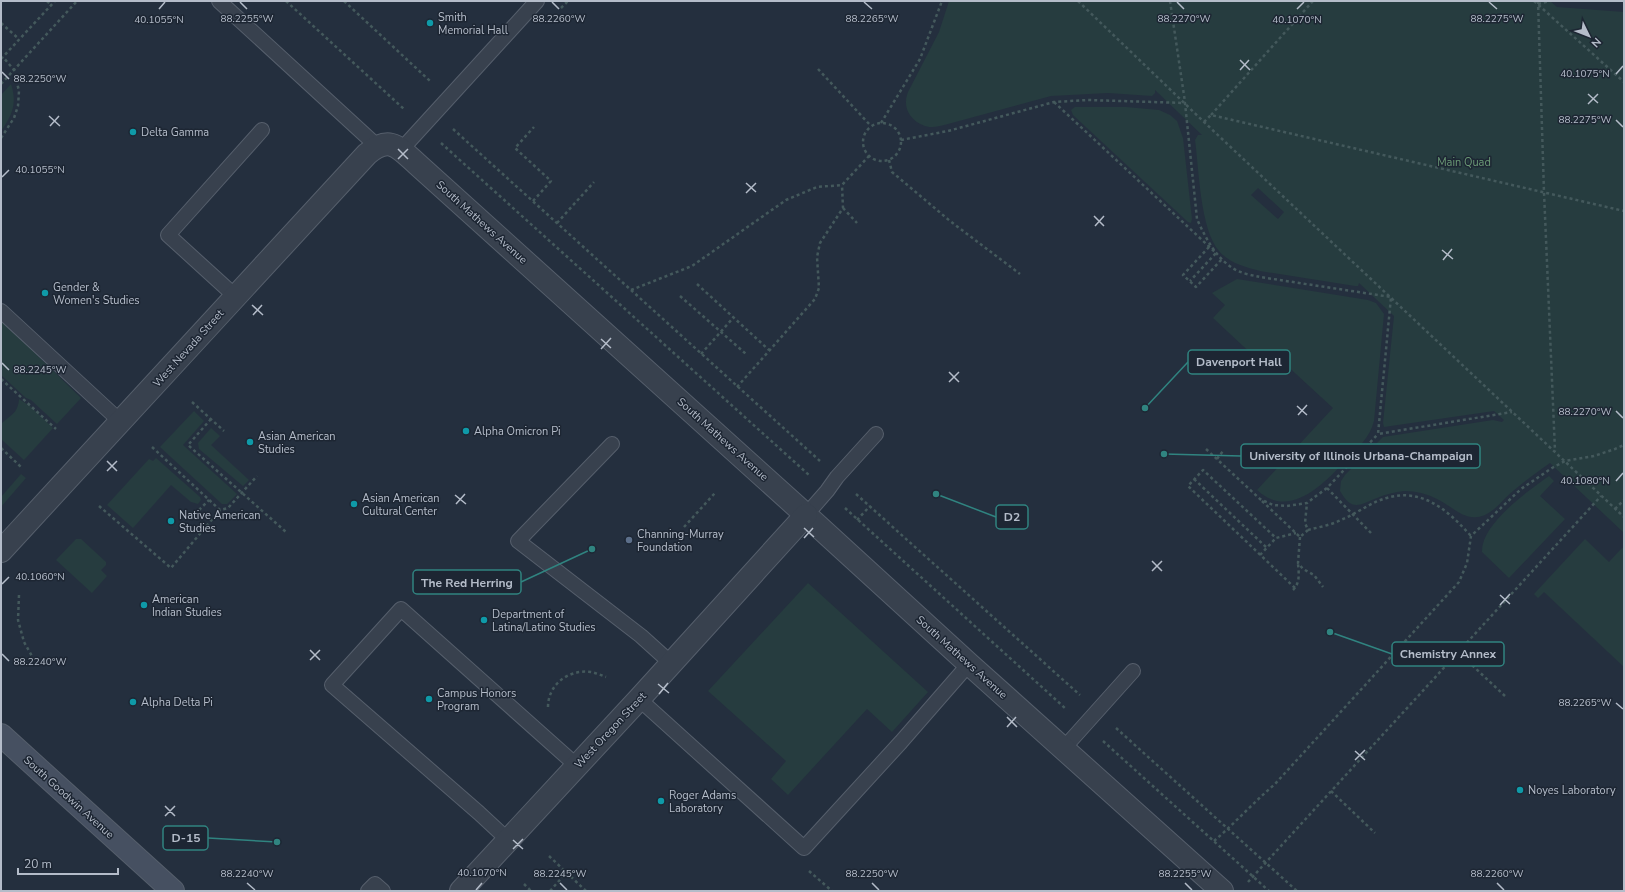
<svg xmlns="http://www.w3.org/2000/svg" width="1625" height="892" viewBox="0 0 1625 892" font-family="'Nunito Sans',sans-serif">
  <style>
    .green { fill: #263c3f; fill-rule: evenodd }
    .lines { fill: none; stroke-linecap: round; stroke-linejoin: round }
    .lane-casing { stroke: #565f6c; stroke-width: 16 }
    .street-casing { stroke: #565f6c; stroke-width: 24 }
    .secondary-casing { stroke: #565f6c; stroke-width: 24 }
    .path { stroke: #44595c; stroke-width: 2.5; stroke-dasharray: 3 3; stroke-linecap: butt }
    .lane { stroke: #38414e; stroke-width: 14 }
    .street { stroke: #38414e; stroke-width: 22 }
    .secondary { stroke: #465061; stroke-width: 22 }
    .ticks { fill: none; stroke: #b4bcc9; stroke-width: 1.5 }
    .culture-dot { fill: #0f9aa8; stroke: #1d2633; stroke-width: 1.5 }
    .service-dot { fill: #5c6f8a; stroke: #1d2633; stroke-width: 1.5 }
    .labels { text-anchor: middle; stroke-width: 3; stroke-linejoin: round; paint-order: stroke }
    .poi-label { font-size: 11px; fill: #b4bcc9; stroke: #1d2633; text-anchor: start }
    .park-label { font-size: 11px; fill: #6b9a76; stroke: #1d2633 }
    .street-label { font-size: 11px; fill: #b4bcc9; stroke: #1d2633 }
    .ticks-label { font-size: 10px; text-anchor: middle; fill: #b4bcc9; stroke: #1d2633; stroke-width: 3; stroke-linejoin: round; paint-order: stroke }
    .leader { fill: none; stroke: #308480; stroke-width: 1.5 }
    .callout-dot { fill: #308480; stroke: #1d2633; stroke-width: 1.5 }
    .callout { fill: #1d2633; stroke: #308480; stroke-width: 1.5 }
    .callout-label { font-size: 12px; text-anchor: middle; font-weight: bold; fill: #b4bcc9 }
  </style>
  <rect width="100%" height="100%" fill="#242f3e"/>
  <g class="green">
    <path d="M949,1H1550L1557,7L1624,12V533L1550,463C1537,472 1525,481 1513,491C1503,499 1492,516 1477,517C1463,519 1451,506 1439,500C1428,494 1416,491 1404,491C1395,492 1386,494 1377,498C1359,505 1352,512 1340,491L1341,481L1345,475L1383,437L1493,420L1502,422L1504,420L1494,411L1384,427L1383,423L1394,316L1359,283L1358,286H1355L1260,271C1245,267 1229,263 1219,251C1200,229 1199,169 1195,140L1198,135H1202L1155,90V93L1152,96L1108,93L1051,96L948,124C943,125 937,127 932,127C919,127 905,115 906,101C906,98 907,95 908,92L939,32ZM1258,188L1284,212L1278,219L1251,195Z"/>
    <path d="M11,84C17,103 13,114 1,131V95Z"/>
    <path d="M1075,107H1126L1159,110L1170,115L1177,121L1183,138L1192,219L1191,223L1188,222L1073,115L1071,110Z"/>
    <path d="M1237,279L1368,300L1376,303L1384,314L1374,421C1370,437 1358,448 1346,460C1323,485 1289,520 1257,490L1333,408L1283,362L1273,374L1213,318L1225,305L1212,293Z"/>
    <path d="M1,322L5,324L81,398L57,424L31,400L26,398L1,375Z"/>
    <path d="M19,399L30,406L53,428L24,460L1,439V424C10,415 18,414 19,399Z"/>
    <path d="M194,411L204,421L183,445L237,494L227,504H222L160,447Z"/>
    <path d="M211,428L220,436L211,445L249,480L243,486L199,449L198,443Z"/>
    <path d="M156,458L200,497L201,500L198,504L191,502L171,485L133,528L107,505L149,459L153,461Z"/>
    <path d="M21,474L26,478L1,507V497Z"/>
    <path d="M1549,476L1554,481L1540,496L1565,519L1509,578L1482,552C1481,524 1528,491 1549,476Z"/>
    <path d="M76,539H81L106,562V565L101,570L107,576L92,593L56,560Z"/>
    <path d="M1585,539L1609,562L1621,549L1624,547V667L1544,592L1538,598L1534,594Z"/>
    <path d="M808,583L928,692L892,732L867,709L788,795L771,779L786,761L708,691Z"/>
  </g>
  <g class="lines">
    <defs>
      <g id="lane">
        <path d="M219,1L377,146"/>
        <path d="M401,150L537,1"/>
        <path d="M235,296L168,235L262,130"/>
        <path d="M1,311L121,422"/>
        <path d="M612,444L518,541L641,636L672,664"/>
        <path d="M806,515L827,491L837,477L876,434"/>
        <path d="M639,699L804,848L901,742L969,664"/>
        <path d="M1064,748L1133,671"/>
        <path d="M508,840L479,813L332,685L401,609L577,766"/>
        <path d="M368,891L375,884L383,891"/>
      </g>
      <g id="street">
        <path d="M1,551L367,154C390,135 398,147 417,164L806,515L969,664L1222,891"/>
        <path d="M461,891L639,699L806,515"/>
      </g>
      <path id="secondary" d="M1,735L173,891"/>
    </defs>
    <use href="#lane" class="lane-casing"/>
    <use href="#street" class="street-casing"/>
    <use href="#secondary" class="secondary-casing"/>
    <g class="path">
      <path d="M47,1L51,5"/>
      <path d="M286,1L405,110"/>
      <path d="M344,1L430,81"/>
      <path d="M1078,1L1204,122L1624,517"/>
      <path d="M1170,1L1185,102"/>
      <path d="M1534,1L1624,82"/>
      <path d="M1538,1L1544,192L1555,451"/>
      <path d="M1538,4L1550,1"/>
      <path d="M561,8L568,1"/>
      <path d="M1,23L19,39"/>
      <path d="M1,59L55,1"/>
      <path d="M818,69L871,126"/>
      <path d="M1,84L77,1"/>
      <path d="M1054,102L1216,253L1190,281"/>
      <path d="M1211,115L1313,1"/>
      <path d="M1204,122L1211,115L1624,211"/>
      <path d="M881,123L920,59L942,1"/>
      <circle cx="882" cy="142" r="19"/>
      <path d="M453,129L820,461"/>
      <path d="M1,138L14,118L18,106L19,91L14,70L3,57"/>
      <path d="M901,140L948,131L1054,102L1088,100L1185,103L1197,219C1205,237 1215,256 1231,267C1239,273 1251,275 1260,277L1391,297L1378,434L1512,412"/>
      <path d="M441,143L809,475"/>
      <path d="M889,160L892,172L950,221L1020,274"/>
      <path d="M533,201L551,181L515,148L534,127"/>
      <path d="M843,208L857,223"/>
      <path d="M557,223L594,182"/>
      <path d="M1209,247L1183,275L1196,287L1222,259"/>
      <path d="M697,284L769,350"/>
      <path d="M631,290L692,266L786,200L817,187L842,185L869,156"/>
      <path d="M680,296L746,354"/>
      <path d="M701,354L733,318"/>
      <path d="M1,379L56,429"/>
      <path d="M737,387L815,299L819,288L817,257L820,243L843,208L842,185"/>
      <path d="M192,402L224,431"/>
      <path d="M211,419L188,445L286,532"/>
      <path d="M152,447L220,510L228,508L257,476"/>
      <path d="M1,448L21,467"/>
      <path d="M1206,449L1260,499L1273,505L1287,506L1307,503L1316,496L1327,488L1378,434"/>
      <path d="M1217,459L1223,451"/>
      <path d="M1194,479L1267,548"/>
      <path d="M1327,488L1371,533"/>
      <path d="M856,494L1080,695"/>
      <path d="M1262,501L1300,537L1308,530L1305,523L1307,503"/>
      <path d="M99,506L171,568L220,510"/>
      <path d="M845,508L1066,709"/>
      <path d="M1615,509L1624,500"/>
      <path d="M199,510L209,500"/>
      <path d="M857,520L870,506"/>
      <path d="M684,527L715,493"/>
      <path d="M1308,530C1319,527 1332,525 1343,519C1355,514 1366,506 1378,501C1418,484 1446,508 1471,536"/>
      <path d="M1300,537L1298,563L1303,569L1314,575L1323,587"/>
      <path d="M1260,555L1276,538"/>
      <path d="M1295,588L1188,486L1203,470L1276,538L1296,533"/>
      <path d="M1293,590C1300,583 1299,574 1298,564"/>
      <path d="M19,595L18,620L24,642L37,665"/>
      <path d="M1459,653L1505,696"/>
      <path d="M548,707C548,684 569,669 591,672C596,673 601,675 606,677"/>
      <path d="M1116,728L1297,891"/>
      <path d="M1103,741L1269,891"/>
      <path d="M1331,791L1375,833"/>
      <path d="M1214,841C1235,823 1254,802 1275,784L1459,582L1467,563L1471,536L1521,489L1552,468L1565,461L1594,456L1615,449L1624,445"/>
      <path d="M549,856L586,891"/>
      <path d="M809,871L832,891"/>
      <path d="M1248,882L1601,496"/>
      <path d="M524,884L531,891"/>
      <path d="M550,891L566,873"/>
    </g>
    <use href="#lane" class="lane"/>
    <use href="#street" class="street"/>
    <use href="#secondary" class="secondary"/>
  </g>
  <path class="ticks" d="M240,2L247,9M552,2L559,9M864,2L872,9M1177,2L1184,9M1489,2L1497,9M159,9L165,2M1297,9L1304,2M1240,60L1250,70M1240,70L1249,60M2,72L9,79M1616,74L1623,66M1588,94L1598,103M1588,104L1598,94M49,116L60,126M1616,120L1623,127M50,126L59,116M398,149L408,159M398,159L408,149M2,177L9,170M746,183L756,192M746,193L756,183M1094,216L1104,226M1095,226L1104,216M1442,250L1453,259M1443,260L1452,249M252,305L263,315M253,315L262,305M601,339L611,348M601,349L611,338M2,363L9,370M949,372L959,382M949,382L959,372M1297,406L1307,415M1616,411L1623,418M1298,415L1307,405M107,461L117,471M107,471L117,461M1616,481L1623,473M455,495L466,504M456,504L465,494M804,528L814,537M804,538L813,528M1152,561L1162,571M1152,571L1162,561M2,584L9,577M1500,595L1510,604M1500,605L1510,594M310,650L320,660M2,654L9,661M310,660L320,650M658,684L669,693M659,694L668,683M1616,703L1623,709M1007,717L1017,727M1007,727L1016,717M1355,751L1365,760M1355,760L1365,750M165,806L175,816M165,816L175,806M513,840L523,849M513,849L523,839M247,883L255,890M560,883L567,890M872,883L879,890M1185,883L1192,890M1497,883L1504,890M476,890L482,883"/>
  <g class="culture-dot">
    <circle cx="430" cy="23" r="4"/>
    <circle cx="133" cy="132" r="4"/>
    <circle cx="45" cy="293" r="4"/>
    <circle cx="466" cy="431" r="4"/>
    <circle cx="250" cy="442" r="4"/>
    <circle cx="354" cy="504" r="4"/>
    <circle cx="171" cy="521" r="4"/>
    <circle cx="144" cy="605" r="4"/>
    <circle cx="484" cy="620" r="4"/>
    <circle cx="429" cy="699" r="4"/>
    <circle cx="133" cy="702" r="4"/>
    <circle cx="1520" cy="790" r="4"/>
    <circle cx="661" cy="801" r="4"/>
  </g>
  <circle class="service-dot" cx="629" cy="540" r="4"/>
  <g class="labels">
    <g class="poi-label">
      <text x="438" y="21">Smith<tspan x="438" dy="13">Memorial Hall</tspan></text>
      <text x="141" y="136">Delta Gamma</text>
      <text x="53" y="291">Gender &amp;<tspan x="53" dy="13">Women's Studies</tspan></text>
      <text x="474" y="435">Alpha Omicron Pi</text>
      <text x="258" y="440">Asian American<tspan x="258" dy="13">Studies</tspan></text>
      <text x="362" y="502">Asian American<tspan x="362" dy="13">Cultural Center</tspan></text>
      <text x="179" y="519">Native American<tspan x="179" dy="13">Studies</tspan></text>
      <text x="637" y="538">Channing-Murray<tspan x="637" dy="13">Foundation</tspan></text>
      <text x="152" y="603">American<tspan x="152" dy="13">Indian Studies</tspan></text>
      <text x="492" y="618">Department of<tspan x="492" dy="13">Latina/Latino Studies</tspan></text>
      <text x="437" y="697">Campus Honors<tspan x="437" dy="13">Program</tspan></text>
      <text x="141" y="706">Alpha Delta Pi</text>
      <text x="1528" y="794">Noyes Laboratory</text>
      <text x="669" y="799">Roger Adams<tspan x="669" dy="13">Laboratory</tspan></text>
    </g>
    <g class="park-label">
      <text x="1464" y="166">Main Quad</text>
    </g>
    <g class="street-label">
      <text transform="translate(482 222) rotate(42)" y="4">South Mathews Avenue</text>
      <text transform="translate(188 348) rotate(-48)" y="4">West Nevada Street</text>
      <text transform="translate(723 439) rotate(42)" y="4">South Mathews Avenue</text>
      <text transform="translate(962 657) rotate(42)" y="4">South Mathews Avenue</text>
      <text transform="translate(610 730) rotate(-47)" y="4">West Oregon Street</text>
      <text transform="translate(69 797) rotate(42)" y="4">South Goodwin Avenue</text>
    </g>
  </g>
  <g class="ticks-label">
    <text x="247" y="22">88.2255°W</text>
    <text x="559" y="22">88.2260°W</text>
    <text x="872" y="22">88.2265°W</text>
    <text x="1184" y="22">88.2270°W</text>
    <text x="1497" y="22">88.2275°W</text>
    <text x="159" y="23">40.1055°N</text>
    <text x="1297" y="23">40.1070°N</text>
    <text x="1585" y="77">40.1075°N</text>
    <text x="40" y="82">88.2250°W</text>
    <text x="1585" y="123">88.2275°W</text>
    <text x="40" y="173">40.1055°N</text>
    <text x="40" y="373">88.2245°W</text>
    <text x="1585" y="415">88.2270°W</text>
    <text x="1585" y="484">40.1080°N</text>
    <text x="40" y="580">40.1060°N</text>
    <text x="40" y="665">88.2240°W</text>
    <text x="1585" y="706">88.2265°W</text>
    <text x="482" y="876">40.1070°N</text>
    <text x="247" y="877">88.2240°W</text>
    <text x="560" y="877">88.2245°W</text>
    <text x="872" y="877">88.2250°W</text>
    <text x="1185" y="877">88.2255°W</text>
    <text x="1497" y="877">88.2260°W</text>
  </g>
  <path class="leader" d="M1145 408L1188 362M1164 454L1241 456M936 494L996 517M592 549L521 582M1330 632L1392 654M277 842L208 838"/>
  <g class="callout-dot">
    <circle cx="1145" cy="408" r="4"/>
    <circle cx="1164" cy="454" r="4"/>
    <circle cx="936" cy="494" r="4"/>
    <circle cx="592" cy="549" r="4"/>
    <circle cx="1330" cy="632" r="4"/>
    <circle cx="277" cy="842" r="4"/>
  </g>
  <g class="callout">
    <rect x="1188" y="350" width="102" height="24" rx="4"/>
    <rect x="1241" y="444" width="239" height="24" rx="4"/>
    <rect x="996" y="505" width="32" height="24" rx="4"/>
    <rect x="413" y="570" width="108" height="24" rx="4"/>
    <rect x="1392" y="642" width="112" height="24" rx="4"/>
    <rect x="163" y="826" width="45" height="24" rx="4"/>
  </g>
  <g class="callout-label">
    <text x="1239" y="366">Davenport Hall</text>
    <text x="1361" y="460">University of Illinois Urbana-Champaign</text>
    <text x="1012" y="521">D2</text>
    <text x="467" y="587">The Red Herring</text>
    <text x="1448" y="658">Chemistry Annex</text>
    <text x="186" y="842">D-15</text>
  </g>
  <rect width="1625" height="892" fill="none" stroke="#b4bcc9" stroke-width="4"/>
  <g transform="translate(1589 36) rotate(133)" stroke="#1d2633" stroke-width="3" paint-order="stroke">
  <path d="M0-3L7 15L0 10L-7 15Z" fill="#b4bcc9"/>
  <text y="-6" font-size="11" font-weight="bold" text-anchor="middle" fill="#b4bcc9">N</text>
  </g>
  <path d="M18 868v6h100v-6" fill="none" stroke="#b4bcc9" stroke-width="2"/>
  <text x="24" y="868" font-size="12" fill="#b4bcc9" stroke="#1d2633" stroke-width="3" paint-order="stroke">20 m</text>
</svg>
